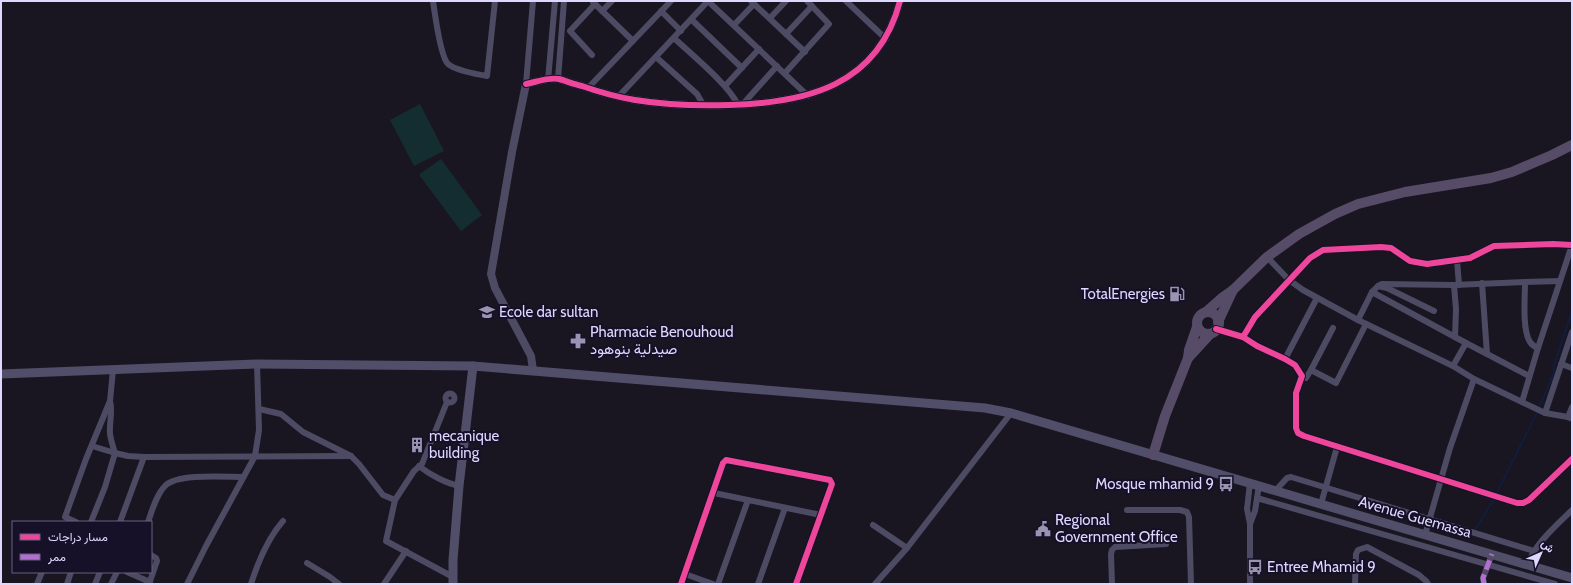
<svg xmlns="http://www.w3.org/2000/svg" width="1573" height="585" viewBox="0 0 1573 585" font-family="Cabin,Vazirmatn,sans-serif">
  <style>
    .green { fill: #142d30 }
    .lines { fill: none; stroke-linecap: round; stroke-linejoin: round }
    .stream { stroke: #0e1f46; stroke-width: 1.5 }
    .minor { stroke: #4d4b63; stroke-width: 6 }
    .tertiary { stroke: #4d4b63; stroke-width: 8 }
    .secondary { stroke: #514e69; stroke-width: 9 }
    .primary { stroke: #574c68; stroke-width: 10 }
    .quiet { stroke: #b36fd0; stroke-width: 5; stroke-dasharray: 10 5; stroke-linecap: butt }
    .cycleway-casing { stroke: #161028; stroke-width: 8 }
    .cycleway { stroke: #ed469a; stroke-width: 6 }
    .labels { text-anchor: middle; stroke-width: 4; stroke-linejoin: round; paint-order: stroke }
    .poi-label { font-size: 15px; fill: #ded8fe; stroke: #161028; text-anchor: start }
    .street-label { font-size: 15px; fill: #ded8fe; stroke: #161028 }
  </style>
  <rect width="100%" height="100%" fill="#191622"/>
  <g class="green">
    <path d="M420,104L444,151L414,166L390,120Z"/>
    <path d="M441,159L482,215L461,231L420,176V174Z"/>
  </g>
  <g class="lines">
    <g class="stream">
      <path d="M1540,406L1554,372V365L1572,311"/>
      <path d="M1497,492L1537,413"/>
      <path d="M1475,530L1494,499"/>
    </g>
    <g class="minor">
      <path d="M433,1C435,14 440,56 448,64C456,71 477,74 487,76L495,1"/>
      <path d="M708,1L808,96"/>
      <path d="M751,1L805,52"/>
      <path d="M846,1L886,39"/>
      <path d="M593,2L633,41"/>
      <path d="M602,11L612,1"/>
      <path d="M661,11L681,31"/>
      <path d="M770,18L786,1"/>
      <path d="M692,20L742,68"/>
      <path d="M734,25L754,4"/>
      <path d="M786,34L812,6"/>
      <path d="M674,38C692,55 729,85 738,105"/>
      <path d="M592,55L570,31L595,4"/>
      <path d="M656,57L697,94L704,106"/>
      <path d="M785,73L829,24L807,1"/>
      <path d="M558,79L564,1"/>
      <path d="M548,80L555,1"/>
      <path d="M526,84L533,1"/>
      <path d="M725,86L759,49"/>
      <path d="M588,88L671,1"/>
      <path d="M619,96L708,1"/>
      <path d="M742,105L777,66"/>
      <path d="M1267,257L1289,280L1303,290L1358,320L1453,366L1474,379L1522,402L1538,348L1572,245"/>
      <path d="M1457,260L1459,285"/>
      <path d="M1482,283L1487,354"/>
      <path d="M1454,285L1456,309L1455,337"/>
      <path d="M1378,286L1382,284L1454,285L1525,282"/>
      <path d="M1372,292L1466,343"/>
      <path d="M1358,320L1372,292L1378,286L1387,288L1434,311"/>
      <path d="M1216,329L1243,337L1257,346L1285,359L1295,365L1302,376L1296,393V428L1298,433L1304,436L1517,503H1523L1529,500L1572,459"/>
      <path d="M1243,337L1255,317L1269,302L1310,258L1323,250L1381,247L1391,248L1410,261L1427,264L1470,258L1494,246L1553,244L1572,245"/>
      <path d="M1538,348C1535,347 1532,345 1530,342C1522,330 1525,297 1525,282L1560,281"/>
      <path d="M1285,359L1317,298"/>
      <path d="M1561,364L1572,368"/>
      <path d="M1453,366L1466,343L1529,376"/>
      <path d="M1311,370L1336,383L1366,324"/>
      <path d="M1302,376L1306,378L1311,370L1333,328"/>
      <circle cx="450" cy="398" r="4.5"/>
      <path d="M110,401C113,411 109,423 110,434C111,440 113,447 115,453L128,456L144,457L351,456"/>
      <path d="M447,402L422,464L414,471L395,500L386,541L453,577"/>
      <path d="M1522,402L1545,413L1568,417"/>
      <path d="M259,409L281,414L303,432L351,456L359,464L383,495L395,500"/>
      <path d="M1545,413L1572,332"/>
      <path d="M1570,418L1568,417L1572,407"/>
      <path d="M419,466C430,475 446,483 459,486"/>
      <path d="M1250,483L1247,509L1250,524V584"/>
      <path d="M1276,490L1287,478L1291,477L1534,551"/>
      <path d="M714,493L821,515"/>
      <path d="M1257,498L1555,584"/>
      <path d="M1321,504L1337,447"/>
      <path d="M1127,510H1180L1187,512L1189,517L1191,584"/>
      <path d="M76,522L65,517L86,459L110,401L113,370"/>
      <path d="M91,522L105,487L115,453L92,446"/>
      <path d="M120,522L144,457"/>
      <path d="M148,522C152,511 156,495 165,486C177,473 226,477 243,477"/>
      <path d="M1250,524L1255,511L1259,485"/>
      <path d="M873,525L907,548"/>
      <path d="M1425,535L1450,448L1474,379"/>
      <path d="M307,563L330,577L339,584"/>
      <path d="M1528,565C1533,545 1558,524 1572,510"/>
      <path d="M127,572L150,582"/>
      <path d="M685,574L713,584"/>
      <path d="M37,584L42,572"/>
      <path d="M67,584L71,572"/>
      <path d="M95,584L100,572"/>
      <path d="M111,584L117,572"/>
      <path d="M149,584L157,561L156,558L151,555"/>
      <path d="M187,584L206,546L255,456L259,430L257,364"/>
      <path d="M251,584C258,562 268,538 283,521"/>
      <path d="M384,584L406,551"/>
      <path d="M681,584L723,463L726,460L830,480L832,484L796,584"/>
      <path d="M718,584L748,500"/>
      <path d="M758,584L785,508"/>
      <path d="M875,584L907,548L1011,413"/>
      <path d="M1112,584L1111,554L1112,550L1115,547L1166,544"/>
      <path d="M1355,584L1356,554L1358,550L1367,547L1419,575L1426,581L1428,584"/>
      <path d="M1484,584L1483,578L1492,554"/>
    </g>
    <path class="tertiary" d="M533,370L531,356L495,288L491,274L512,152L526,84C536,82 549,77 559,79C566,81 574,84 582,86C599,92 617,97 635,100C666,105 697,106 729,105C806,103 878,86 900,1"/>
    <g class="secondary">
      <path d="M1,374L257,364L473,366L985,408L1011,413L1572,578"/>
      <path d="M453,584V560L459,486L473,366"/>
    </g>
    <g class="primary">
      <path d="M1206,312L1223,297L1233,290L1267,257L1299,234L1335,214L1358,204L1405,192L1491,178L1512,172L1552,155L1572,145"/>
      <circle cx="1208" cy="323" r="11"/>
      <path d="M1218,322L1233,290"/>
      <path d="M1188,358L1210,334"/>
      <path d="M1153,455L1165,416L1188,358L1189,350L1197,327"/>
    </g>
    <path class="quiet" d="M1484,584L1483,578L1492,554"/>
    <defs>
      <g id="cycleway">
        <path d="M526,84C536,82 549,77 559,79C566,81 574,84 582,86C599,92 617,97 635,100C666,105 697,106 729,105C806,103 878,86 900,1"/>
        <path d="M1216,329L1243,337L1257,346L1285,359L1295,365L1302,376L1296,393V428L1298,433L1304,436L1517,503H1523L1529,500L1572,459"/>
        <path d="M1243,337L1255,317L1269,302L1310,258L1323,250L1381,247L1391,248L1410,261L1427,264L1470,258L1494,246L1553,244L1572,245"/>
        <path d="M681,584L723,463L726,460L830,480L832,484L796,584"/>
      </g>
    </defs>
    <use href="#cycleway" class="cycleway-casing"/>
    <use href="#cycleway" class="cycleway"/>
  </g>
  <defs>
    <symbol id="fuel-bare" viewBox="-9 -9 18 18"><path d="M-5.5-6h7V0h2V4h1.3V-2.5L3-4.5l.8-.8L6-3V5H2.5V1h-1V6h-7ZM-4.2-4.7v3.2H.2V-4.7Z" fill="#9994b1" stroke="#161028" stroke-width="2.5" paint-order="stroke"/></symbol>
    <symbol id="school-bare" viewBox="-9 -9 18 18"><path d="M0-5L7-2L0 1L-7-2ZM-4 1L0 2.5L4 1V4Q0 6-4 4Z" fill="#9994b1" stroke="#161028" stroke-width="2.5" paint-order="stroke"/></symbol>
    <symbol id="pharmacy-bare" viewBox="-9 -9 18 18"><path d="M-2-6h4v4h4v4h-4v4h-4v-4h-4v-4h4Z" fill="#9994b1" stroke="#161028" stroke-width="2.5" paint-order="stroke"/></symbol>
    <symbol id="building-bare" viewBox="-9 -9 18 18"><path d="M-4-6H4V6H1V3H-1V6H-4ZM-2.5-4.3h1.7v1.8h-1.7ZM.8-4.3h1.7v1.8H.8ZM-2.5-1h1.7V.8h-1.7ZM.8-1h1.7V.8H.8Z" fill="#9994b1" stroke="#161028" stroke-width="2.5" paint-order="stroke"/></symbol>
    <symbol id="bus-bare" viewBox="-9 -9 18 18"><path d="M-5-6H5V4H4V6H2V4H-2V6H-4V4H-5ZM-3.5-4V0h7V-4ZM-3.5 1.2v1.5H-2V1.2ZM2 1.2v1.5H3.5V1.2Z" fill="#9994b1" stroke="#161028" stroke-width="2.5" paint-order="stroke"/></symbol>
    <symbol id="civic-bare" viewBox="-9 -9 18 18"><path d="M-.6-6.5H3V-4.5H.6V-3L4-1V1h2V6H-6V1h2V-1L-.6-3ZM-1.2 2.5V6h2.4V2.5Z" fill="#9994b1" stroke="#161028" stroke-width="2.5" paint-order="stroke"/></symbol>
  </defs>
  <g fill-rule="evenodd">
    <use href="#fuel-bare" x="1166" y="283" width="22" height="22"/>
    <use href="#school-bare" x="476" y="301" width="22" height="22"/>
    <use href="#pharmacy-bare" x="567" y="330" width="22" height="22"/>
    <use href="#building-bare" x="406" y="434" width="22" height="22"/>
    <use href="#bus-bare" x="1215" y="473" width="22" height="22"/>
    <use href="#civic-bare" x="1032" y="518" width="22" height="22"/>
    <use href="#bus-bare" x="1244" y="556" width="22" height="22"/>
  </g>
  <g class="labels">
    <g class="poi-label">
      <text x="1165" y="299" text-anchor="end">TotalEnergies</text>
      <text x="499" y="317">Ecole dar sultan</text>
      <text x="590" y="337">Pharmacie Benouhoud<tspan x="590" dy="17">صيدلية بنوهود</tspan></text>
      <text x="429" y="441">mecanique<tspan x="429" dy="17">building</tspan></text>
      <text x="1214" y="489" text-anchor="end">Mosque mhamid 9</text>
      <text x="1055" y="525">Regional<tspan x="1055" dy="17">Government Office</tspan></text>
      <text x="1267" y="572">Entree Mhamid 9</text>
    </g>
    <g class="street-label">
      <text transform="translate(1415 517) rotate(16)" y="5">Avenue Guemassa</text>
    </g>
  </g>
  <rect width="1573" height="585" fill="none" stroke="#ded8fe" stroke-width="4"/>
  <rect x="12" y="521" width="140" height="52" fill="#161028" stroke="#66607e"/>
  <rect x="20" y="534" width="20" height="6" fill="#ed469a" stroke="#66607e"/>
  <text x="48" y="541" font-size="12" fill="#ded8fe">مسار دراجات</text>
  <rect x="20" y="554" width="20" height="6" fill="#b36fd0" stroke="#66607e"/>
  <text x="48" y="561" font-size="12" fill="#ded8fe">ممر</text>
  <g transform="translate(1541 553) rotate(45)" stroke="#161028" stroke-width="3" paint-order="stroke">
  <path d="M0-3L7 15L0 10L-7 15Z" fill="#ded8fe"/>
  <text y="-6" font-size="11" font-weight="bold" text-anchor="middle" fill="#ded8fe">ش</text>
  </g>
</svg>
